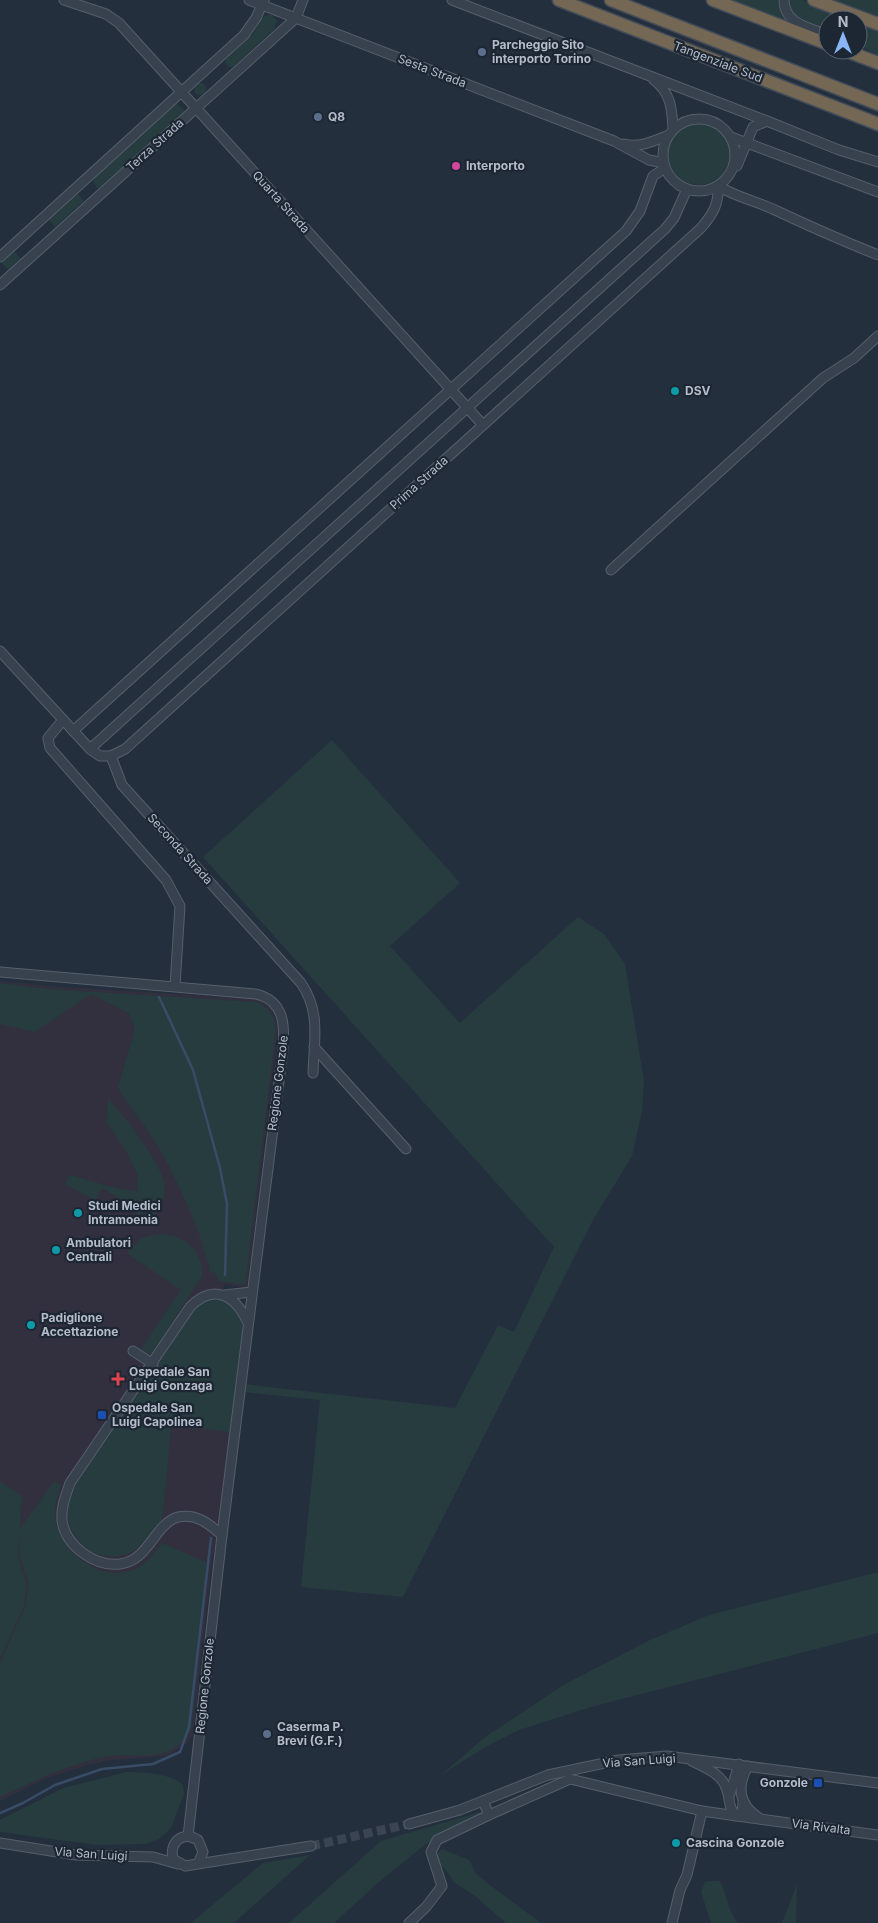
<svg xmlns="http://www.w3.org/2000/svg" width="878" height="1923" viewBox="0 0 878 1923" font-family="Inter,sans-serif">
  <style>
    .medical { fill: #32303f }
    .green { fill: #263c3f }
    .lines { fill: none; stroke-linecap: round; stroke-linejoin: round }
    .stream { stroke: #394c67; stroke-width: 2.5 }
    .minor-tunnel { stroke: #3a4453; stroke-width: 9; stroke-dasharray: 9 4.5; stroke-linecap: butt }
    .minor-casing { stroke: #565f6c; stroke-width: 11 }
    .highway-casing { stroke: #434c59; stroke-width: 15 }
    .minor { stroke: #38414e; stroke-width: 9 }
    .highway { stroke: #746855; stroke-width: 12 }
    .service-dot { fill: #5c6f8a; stroke: #1d2633; stroke-width: 2 }
    .hotel-dot { fill: #d1479c; stroke: #1d2633; stroke-width: 2 }
    .culture-dot { fill: #0f9aa8; stroke: #1d2633; stroke-width: 2 }
    .health-dot { fill: #e0444e; stroke: #1d2633; stroke-width: 2 }
    .transit-dot { fill: #1a4fb4; stroke: #1d2633; stroke-width: 2 }
    .labels { text-anchor: middle; stroke-width: 4.5; stroke-linejoin: round; paint-order: stroke }
    .poi-label { font-size: 12px; font-weight: bold; fill: #b4bcc9; stroke: #1d2633; text-anchor: start }
    .street-label { font-size: 12px; fill: #b4bcc9; stroke: #1d2633 }
  </style>
  <rect width="100%" height="100%" fill="#242f3e"/>
  <path class="medical" d="M0,981L47,986L256,999L271,1008L278,1027L247,1288L224,1284L222,1295L243,1325L219,1520L212,1561L193,1734L187,1743L167,1756L111,1760L87,1765L44,1779L0,1801Z"/>
  <g class="green">
    <path d="M730,0H778L779,7L784,18L782,20Z"/>
    <path d="M788,0H802L854,20H828V33C810,26 791,22 788,0Z"/>
    <path d="M831,0H878V18Z"/>
    <path d="M268,15H272L277,21L274,29L233,67H229L225,63L226,59L253,34L262,18Z"/>
    <path d="M858,22L878,30V55L858,45Z"/>
    <circle cx="200" cy="89" r="6"/>
    <path d="M176,103L185,111L99,188H97L92,179Z"/>
    <circle cx="699" cy="154" r="31"/>
    <path d="M77,193L84,201L55,227L48,219Z"/>
    <path d="M14,251L21,259L8,270L1,262Z"/>
    <path d="M332,740L460,883L390,946L460,1023L578,917L604,934L625,964L644,1081L642,1111L632,1156L593,1220L403,1597L301,1587L320,1400L243,1392L244,1384L455,1408L498,1325L514,1332L554,1247L203,857Z"/>
    <path d="M0,983L47,989L255,1002C271,1007 276,1019 275,1035L245,1285L219,1281L214,1272L210,1273C203,1233 174,1172 153,1138C142,1120 127,1106 118,1087L135,1030L129,1013L91,994L35,1032L0,1024Z"/>
    <path d="M108,1099C123,1114 160,1162 164,1182C167,1195 160,1208 152,1217L146,1210L139,1216L127,1204L103,1188L95,1200L65,1184L69,1175C92,1180 114,1190 137,1191L138,1176L127,1152L106,1122Z"/>
    <path d="M158,1234C184,1234 203,1250 202,1276L151,1355L141,1349L181,1290L127,1253L142,1238Z"/>
    <path d="M210,1299H220L231,1304L243,1325L230,1432L171,1425C169,1441 165,1515 160,1524C121,1589 49,1545 72,1490L193,1309L201,1302Z"/>
    <path d="M0,1481L22,1496L18,1558L27,1585L24,1606L0,1658Z"/>
    <path d="M54,1482L61,1485C56,1497 54,1510 56,1523C63,1557 109,1587 141,1566C149,1560 156,1551 162,1543L208,1563L192,1726C187,1739 179,1747 166,1752C148,1759 127,1753 108,1756C70,1764 35,1780 0,1797V1663L25,1607L29,1585L20,1557L19,1530Z"/>
    <path d="M878,1572V1633L591,1707L519,1730L487,1746L441,1775L485,1737L565,1684L650,1640L709,1615Z"/>
    <path d="M127,1772C143,1772 171,1773 183,1785L184,1794L171,1828L159,1839L146,1844L96,1845L0,1832V1820L63,1788Z"/>
    <path d="M480,1812L482,1816L426,1844L381,1880L334,1923H289L381,1841Z"/>
    <path d="M442,1849L469,1860L476,1874L490,1885L541,1923H506L475,1896L455,1883L445,1869L431,1859Z"/>
    <path d="M310,1855L234,1923H191L263,1863Z"/>
    <path d="M710,1881H720C727,1894 728,1912 738,1923H711L701,1892L705,1882Z"/>
    <path d="M797,1884L796,1923H782Z"/>
  </g>
  <g class="lines">
    <g class="stream">
      <path d="M159,997L193,1070L220,1168L227,1204L225,1275"/>
      <path d="M0,1813L23,1803L55,1785L102,1769L153,1764L180,1752L189,1727L211,1538"/>
    </g>
    <path class="minor-tunnel" d="M311,1846L409,1824"/>
    <defs>
      <g id="minor">
        <path d="M64,0L106,14L119,23L483,425"/>
        <path d="M249,0L614,141L649,160L664,163"/>
        <path d="M452,0L767,121L839,150L878,162"/>
        <path d="M784,0C784,24 810,28 828,35"/>
        <path d="M654,80C671,93 672,109 673,129"/>
        <circle cx="699" cy="155" r="36"/>
        <path d="M731,137L878,192"/>
        <path d="M624,144C640,148 654,141 669,135"/>
        <path d="M737,166L753,127L767,121"/>
        <path d="M718,186C736,197 756,201 775,210C809,226 843,241 878,255"/>
        <path d="M0,257L244,35L256,18L264,0"/>
        <path d="M0,285L296,18L303,0"/>
        <path d="M611,570L823,378L854,358L878,336"/>
        <path d="M0,651L90,749L100,756H111L122,785L301,983C321,1012 314,1040 313,1073"/>
        <path d="M63,720L48,738L50,748L166,880L180,906L175,986"/>
        <path d="M73,731L626,231L640,211L653,176L665,168"/>
        <path d="M90,749L665,229L674,218L687,189"/>
        <path d="M111,756L125,749L701,228C713,214 719,204 718,186"/>
        <path d="M0,972L256,994C284,1001 285,1024 283,1049L222,1535L188,1836"/>
        <path d="M314,1047L406,1149"/>
        <path d="M225,1295L251,1292"/>
        <path d="M133,1351L153,1364"/>
        <path d="M222,1535C209,1524 197,1513 178,1517C154,1524 150,1560 120,1564C95,1567 65,1546 62,1520C61,1506 66,1495 70,1483L190,1307C213,1283 235,1295 247,1321"/>
        <path d="M692,1761C704,1767 722,1774 726,1788C731,1799 727,1808 737,1816L878,1835"/>
        <path d="M748,1766C736,1787 739,1806 761,1819"/>
        <path d="M730,1794L739,1764"/>
        <path d="M489,1815L570,1779L702,1811"/>
        <path d="M409,1824L460,1810L548,1775L619,1760L667,1756L878,1783"/>
        <path d="M0,1843L76,1855L153,1857L178,1864"/>
        <path d="M198,1864L203,1852L198,1840C182,1830 169,1843 173,1859L185,1866L311,1846"/>
        <path d="M409,1923L426,1907L442,1886L431,1852L437,1840L489,1815L483,1801"/>
        <path d="M672,1923L680,1890L687,1875L702,1811L737,1816L742,1812L743,1803"/>
      </g>
      <g id="highway">
        <path d="M559,0L878,124"/>
        <path d="M611,0L878,104"/>
        <path d="M713,0L828,44"/>
        <path d="M814,0L878,24"/>
        <path d="M844,50L878,63"/>
      </g>
    </defs>
    <use href="#minor" class="minor-casing"/>
    <use href="#highway" class="highway-casing"/>
    <use href="#minor" class="minor"/>
    <use href="#highway" class="highway"/>
  </g>
  <g class="service-dot">
    <circle cx="482" cy="52" r="5"/>
    <circle cx="318" cy="117" r="5"/>
    <circle cx="267" cy="1734" r="5"/>
  </g>
  <circle class="hotel-dot" cx="456" cy="166" r="5"/>
  <g class="culture-dot">
    <circle cx="675" cy="391" r="5"/>
    <circle cx="78" cy="1213" r="5"/>
    <circle cx="56" cy="1250" r="5"/>
    <circle cx="31" cy="1325" r="5"/>
    <circle cx="676" cy="1843" r="5"/>
  </g>
  <path class="health-dot" d="M115.5 1371.5h5v5h5v5h-5v5h-5v-5h-5v-5h5z"/>
  <g class="transit-dot">
    <rect x="97" y="1410" width="10" height="10" rx="2.5"/>
    <rect x="813" y="1778" width="10" height="10" rx="2.5"/>
  </g>
  <g class="labels">
    <g class="poi-label">
      <text x="492" y="49">Parcheggio Sito<tspan x="492" dy="14">interporto Torino</tspan></text>
      <text x="328" y="121">Q8</text>
      <text x="466" y="170">Interporto</text>
      <text x="685" y="395">DSV</text>
      <text x="88" y="1210">Studi Medici<tspan x="88" dy="14">Intramoenia</tspan></text>
      <text x="66" y="1247">Ambulatori<tspan x="66" dy="14">Centrali</tspan></text>
      <text x="41" y="1322">Padiglione<tspan x="41" dy="14">Accettazione</tspan></text>
      <text x="129" y="1376">Ospedale San<tspan x="129" dy="14">Luigi Gonzaga</tspan></text>
      <text x="112" y="1412">Ospedale San<tspan x="112" dy="14">Luigi Capolinea</tspan></text>
      <text x="277" y="1731">Caserma P.<tspan x="277" dy="14">Brevi (G.F.)</tspan></text>
      <text x="808" y="1787" text-anchor="end">Gonzole</text>
      <text x="686" y="1847">Cascina Gonzole</text>
    </g>
    <g class="street-label">
      <text transform="translate(718 62) rotate(21)" y="4">Tangenziale Sud</text>
      <text transform="translate(432 71) rotate(21)" y="4">Sesta Strada</text>
      <text transform="translate(155 145) rotate(-42)" y="4">Terza Strada</text>
      <text transform="translate(281 202) rotate(48)" y="4">Quarta Strada</text>
      <text transform="translate(419 483) rotate(-42)" y="4">Prima Strada</text>
      <text transform="translate(180 849) rotate(48)" y="4">Seconda Strada</text>
      <text transform="translate(278 1083) rotate(-83)" y="4">Regione Gonzole</text>
      <text transform="translate(205 1686) rotate(-84)" y="4">Regione Gonzole</text>
      <text transform="translate(639 1761) rotate(-4)" y="4">Via San Luigi</text>
      <text transform="translate(821 1827) rotate(7)" y="4">Via Rivalta</text>
      <text transform="translate(91 1854) rotate(4)" y="4">Via San Luigi</text>
    </g>
  </g>
  <g transform="translate(843 35)"><circle r="24" fill="#1d2633" stroke="#59626f"/>
  <path d="M0-4L9 19L0 12L-9 19Z" fill="#8ab4f8"/>
  <text y="-8" font-size="14" font-weight="bold" text-anchor="middle" fill="#b4bcc9">N</text>
  </g>
</svg>
